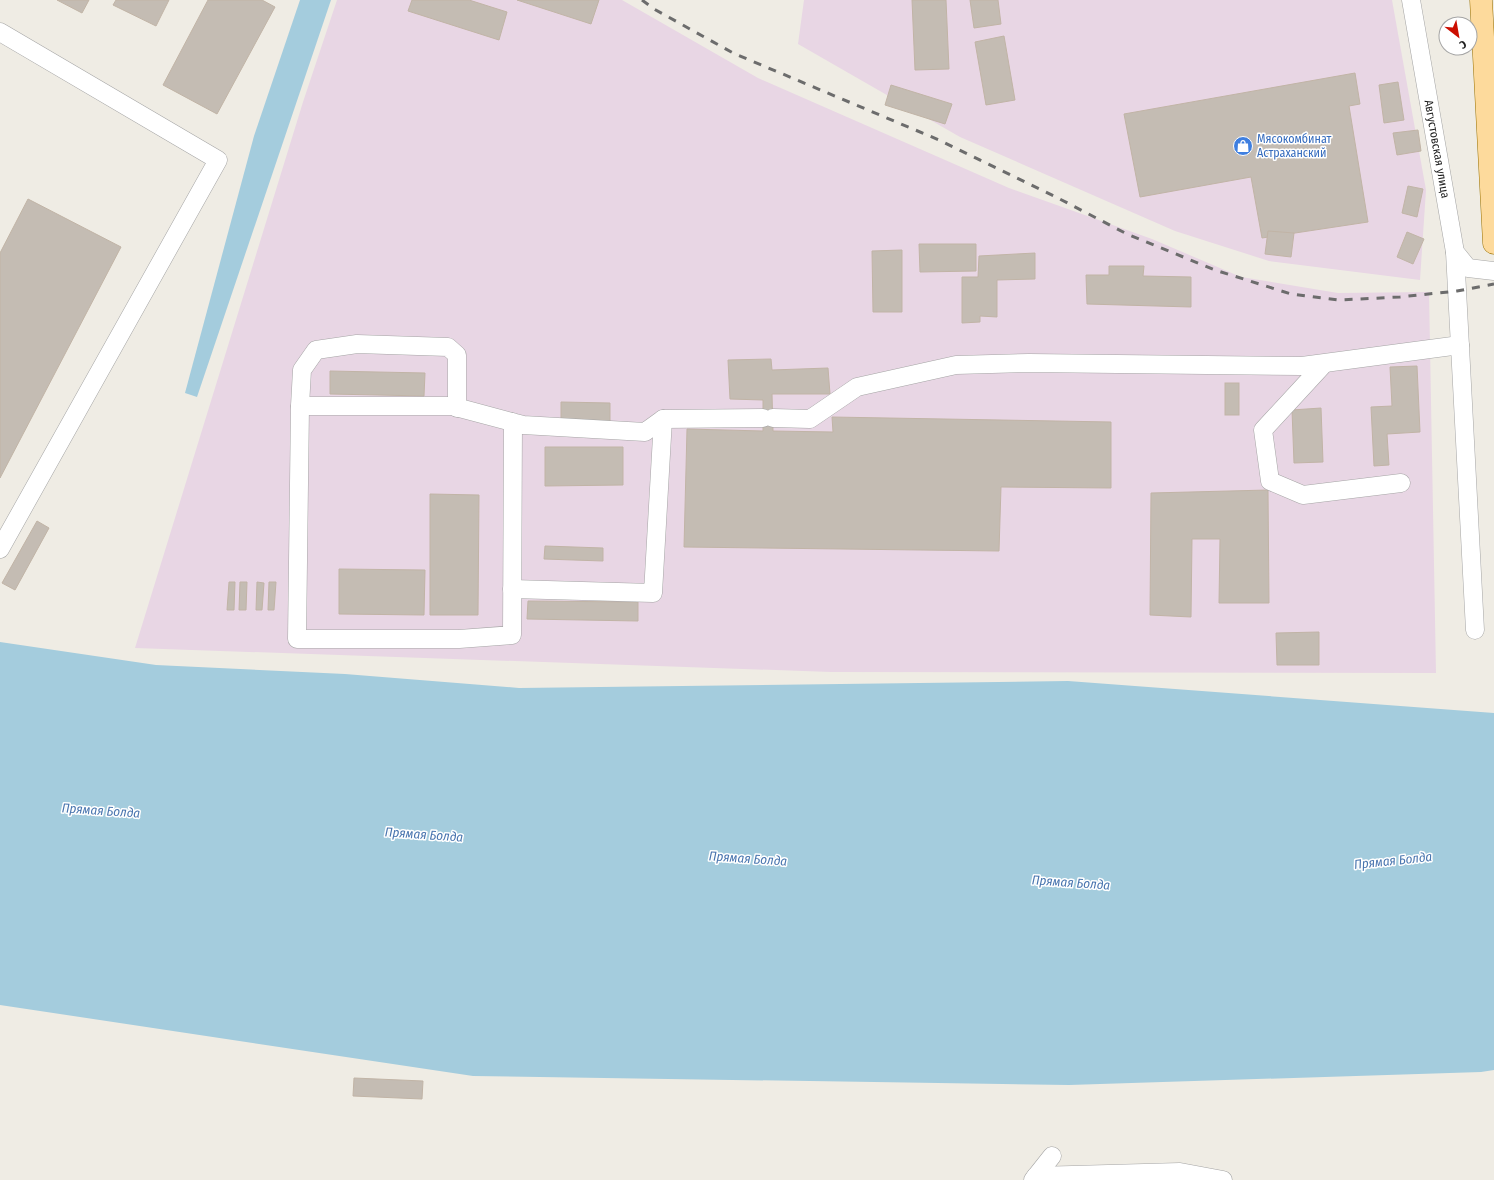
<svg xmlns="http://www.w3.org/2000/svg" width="1494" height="1180" viewBox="0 0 1494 1180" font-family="'Fira Sans Condensed',sans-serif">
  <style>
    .industrial { fill: #e8d6e4 }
    .water { fill: #a4ccdd }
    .building { fill: #c4bcb3; stroke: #c1b4a6 }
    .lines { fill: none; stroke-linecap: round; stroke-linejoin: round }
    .minor-casing { stroke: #a5a5a5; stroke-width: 19 }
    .major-casing { stroke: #987000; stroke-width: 23 }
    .minor { stroke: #fff; stroke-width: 18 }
    .major { stroke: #fdda9c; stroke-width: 22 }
    .rail { stroke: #6c6c6c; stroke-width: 3; stroke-dasharray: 8 8; stroke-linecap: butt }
    .labels { text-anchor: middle; stroke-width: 3; stroke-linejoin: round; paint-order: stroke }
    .shop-label { font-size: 12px; fill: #366cbe; stroke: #fff; text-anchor: start }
    .street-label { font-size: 12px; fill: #1e1e1e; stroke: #fff }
    .water-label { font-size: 13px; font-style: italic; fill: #4975af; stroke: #fff }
  </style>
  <rect width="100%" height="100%" fill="#efece4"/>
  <g class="industrial">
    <path d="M337,0H622L758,78L1009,188L1152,239L1241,277L1338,293L1429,292L1436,673L831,672L135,648L303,102Z"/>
    <path d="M804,0H1392L1426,190L1420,280L1269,261L1175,231L960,137L798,44Z"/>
  </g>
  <g class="water">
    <path d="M300,0H331L197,397L185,393L254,136Z"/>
    <path d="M0,642L156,665L345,674L519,688L1068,681L1494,713V1070L1481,1072L1069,1085L473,1076L0,1005Z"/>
  </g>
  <g class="building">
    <path d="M57,0H89L82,13Z"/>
    <path d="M116,0H169L156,26L113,5Z"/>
    <path d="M208,0H262L275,7L217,114L163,85Z"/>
    <path d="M412,0H469L507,12L499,40L408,11Z"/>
    <path d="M517,0H599L591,24Z"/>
    <path d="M912,0H946L949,69L915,70Z"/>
    <path d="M970,0H998L1001,24L974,28Z"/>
    <path d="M1004,36L1015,100L986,105L975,42Z"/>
    <path d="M1355,73L1360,104L1349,106L1368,222L1262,238L1251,177L1140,197L1124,114Z"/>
    <path d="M1398,82L1404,120L1384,123L1379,85Z"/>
    <path d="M891,85L952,104L945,124L885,105Z"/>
    <path d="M1418,130L1421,151L1397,155L1393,133Z"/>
    <path d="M1408,186L1423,189L1417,217L1402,213Z"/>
    <path d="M28,199L121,247L0,478V253Z"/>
    <path d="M1268,231L1294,233L1291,257L1265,254Z"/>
    <path d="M1407,232L1424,239L1413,264L1397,257Z"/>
    <path d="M919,244H976V271L920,272Z"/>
    <path d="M902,250V312H873L872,251Z"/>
    <path d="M1035,253V279L997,280V317L980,316V322L962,323V277H978L979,256Z"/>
    <path d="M1109,266H1144L1143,276L1191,277V307L1087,304L1086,275H1109Z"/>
    <path d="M771,359L772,370L828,368L830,394H772L773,431L833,432L832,417L1111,422V488L1001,487L999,551L684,547L687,429L763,431V400L730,399L728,360Z"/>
    <path d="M1417,366L1420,432L1387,434L1389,465L1374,466L1371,407L1392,406L1390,367Z"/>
    <path d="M330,371L425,373L424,396L330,394Z"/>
    <rect x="1225" y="383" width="14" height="32"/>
    <path d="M561,402L610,403V426L561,425Z"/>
    <path d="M1321,408L1323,462L1294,463L1292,410Z"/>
    <path d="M545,447H623V485L545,486Z"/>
    <path d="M1268,490L1269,603H1219L1220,539H1192L1191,617L1150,615L1151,493Z"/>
    <path d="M430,494L479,495L478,615H430Z"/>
    <path d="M37,521L49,528L15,590L2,583Z"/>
    <path d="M545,546L603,548V561L544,559Z"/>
    <path d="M339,569L425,570L424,615L339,614Z"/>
    <path d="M229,582H235L234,610H227Z"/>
    <path d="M240,582H247L246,610H239Z"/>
    <path d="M257,582L264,583L262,610H256Z"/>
    <path d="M269,582H276L274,610H268Z"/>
    <path d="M528,601L638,602V621L527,619Z"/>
    <path d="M1319,632V665H1277L1276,633Z"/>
    <path d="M354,1078L423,1081L422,1099L353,1096Z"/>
  </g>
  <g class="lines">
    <defs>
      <g id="minor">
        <path d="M1411,0L1455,252L1468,268L1494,271"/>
        <path d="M0,32L218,160L0,549"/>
        <path d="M1455,252L1475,630"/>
        <path d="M1324,364L1263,430L1270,481L1303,495L1401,483"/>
        <path d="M300,406L302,370L316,350L357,344L448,347L457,355V408"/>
        <path d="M773,418L810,419L857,387L956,365L1029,363L1302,366L1460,345"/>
        <path d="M513,422L512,635L459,639H297L300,406H452L523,425L645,432L663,419L763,418"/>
        <path d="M512,589L653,593L663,419"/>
        <path d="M1036,1176L1180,1172L1223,1180"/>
        <path d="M1033,1180L1052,1156"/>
      </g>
      <path id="major" d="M1481,0L1494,243"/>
    </defs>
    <use href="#minor" class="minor-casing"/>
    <use href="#major" class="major-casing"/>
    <use href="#minor" class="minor"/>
    <use href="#major" class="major"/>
    <path class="rail" d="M642,0L654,9L733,53L939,140L1054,196L1127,234L1215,270L1291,294L1338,300L1400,297L1457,291L1494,284"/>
  </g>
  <defs>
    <symbol id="shop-disc" viewBox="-11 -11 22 22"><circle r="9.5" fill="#3f7fe0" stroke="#fff"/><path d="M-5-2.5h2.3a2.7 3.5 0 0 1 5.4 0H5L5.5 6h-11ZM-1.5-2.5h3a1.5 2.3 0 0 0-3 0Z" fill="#fff"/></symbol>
  </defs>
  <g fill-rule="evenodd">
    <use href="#shop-disc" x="1232" y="135" width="22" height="22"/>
  </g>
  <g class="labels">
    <g class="shop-label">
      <text x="1257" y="143">Мясокомбинат<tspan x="1257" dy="14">Астраханский</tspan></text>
    </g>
    <g class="street-label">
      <text transform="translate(1437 149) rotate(80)" y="4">Августовская улица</text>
    </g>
    <g class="water-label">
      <text transform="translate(101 810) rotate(4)" y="5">Прямая Болда</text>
      <text transform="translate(424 834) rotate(4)" y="5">Прямая Болда</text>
      <text transform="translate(748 858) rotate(4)" y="5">Прямая Болда</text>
      <text transform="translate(1393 860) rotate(-6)" y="5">Прямая Болда</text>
      <text transform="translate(1071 882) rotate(4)" y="5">Прямая Болда</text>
    </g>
  </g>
  <g transform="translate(1458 36) rotate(149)"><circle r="19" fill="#ffffff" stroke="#a5a5a5"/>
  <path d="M0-3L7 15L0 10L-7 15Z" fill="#cc0e00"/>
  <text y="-6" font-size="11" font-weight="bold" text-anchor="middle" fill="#1e1e1e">С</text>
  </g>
</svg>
